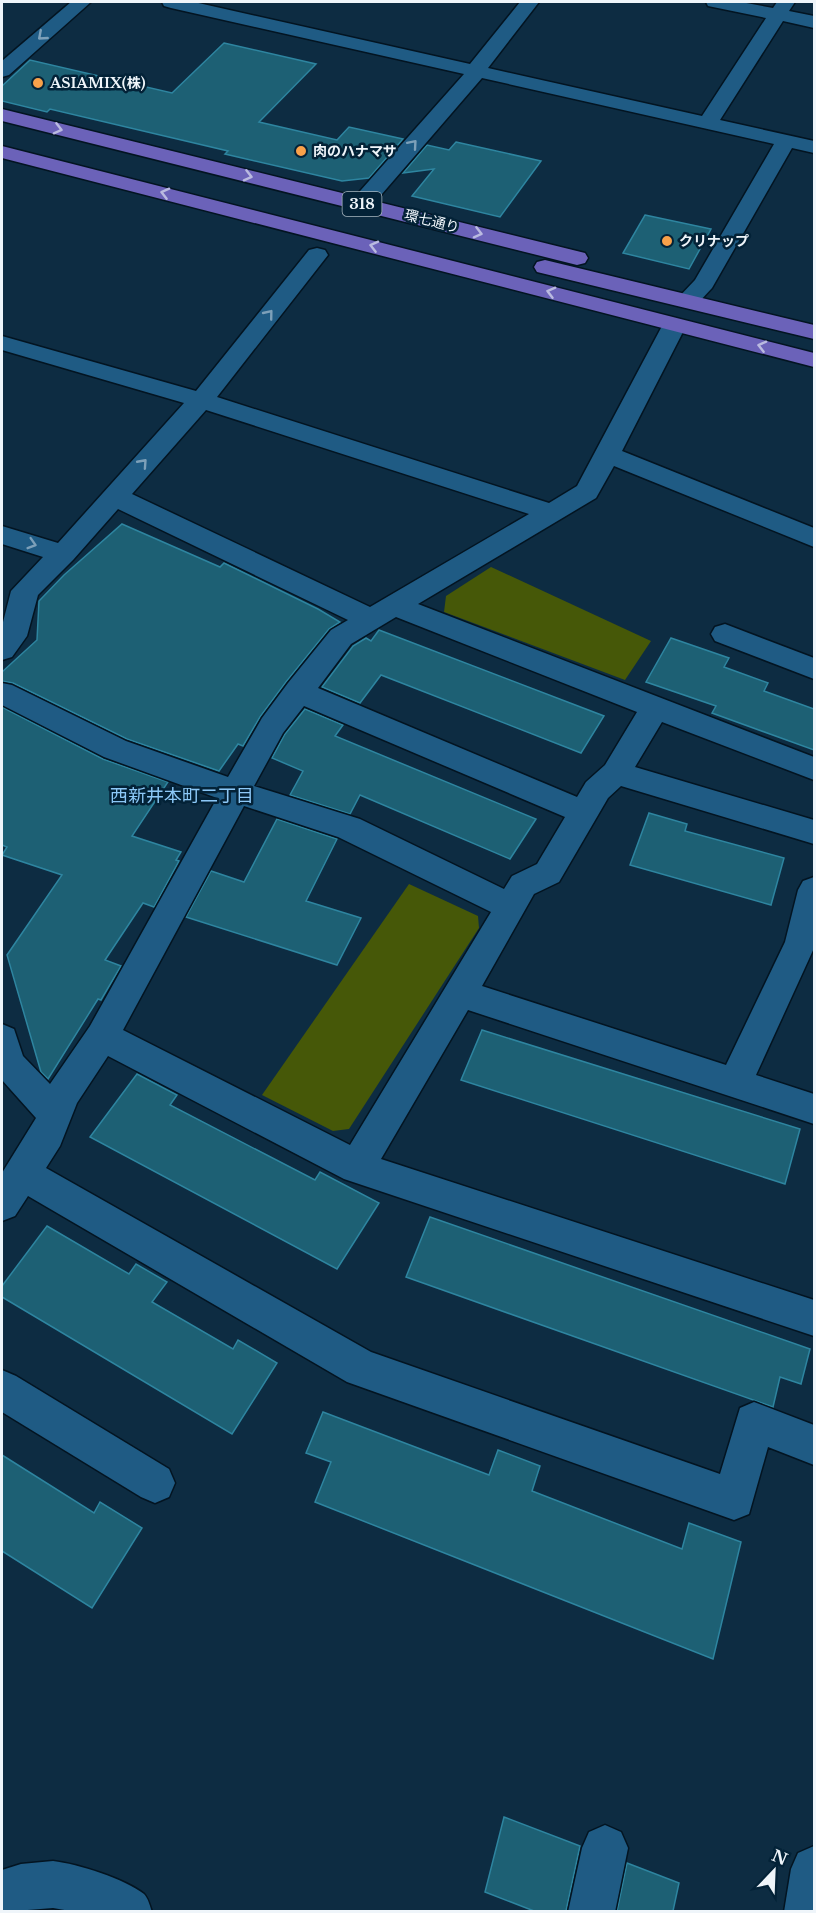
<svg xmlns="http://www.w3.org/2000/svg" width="816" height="1913" viewBox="0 0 816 1913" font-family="'Libre Baskerville','Noto Sans JP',serif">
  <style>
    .green { fill: #465808 }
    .building { fill: #1d6074; stroke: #2e85a0; stroke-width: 1.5 }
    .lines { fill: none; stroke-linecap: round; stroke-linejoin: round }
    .minor-casing { stroke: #031421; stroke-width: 3 }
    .major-casing { stroke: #031421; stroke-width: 3 }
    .minor { fill: #1f5b84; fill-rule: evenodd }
    .major { fill: #6b62b9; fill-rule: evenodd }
    .oneway { stroke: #7da0b9 }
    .oneway2 { stroke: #babae0 }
    .poi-dot { fill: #f8a14a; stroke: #032237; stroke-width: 2 }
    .labels { text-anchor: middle; stroke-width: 5; stroke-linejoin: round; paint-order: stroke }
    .far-poi-label { font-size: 14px; font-weight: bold; fill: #eff5fa; stroke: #032237; text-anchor: start }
    .far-street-label { font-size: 14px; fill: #eff5fa; stroke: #032237 }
    .shield { fill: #032237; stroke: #a8b6c0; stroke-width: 1.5 }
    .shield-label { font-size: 15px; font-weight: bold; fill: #eff5fa }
    .neighbourhood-label { font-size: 18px; fill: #8cc8f7; stroke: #032237 }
  </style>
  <rect width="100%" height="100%" fill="#0d2c42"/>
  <g class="green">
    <path d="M491,567L651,641L625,680L444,612L446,596Z"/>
    <path d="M409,884L478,916L479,928L349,1129L333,1131L262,1095Z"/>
  </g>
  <g class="building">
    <path d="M224,43L316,64L259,122L337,140L349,127L403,139L369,178L342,181L225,154L228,151L50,109L47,112L2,101V86L30,60L172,93Z"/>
    <path d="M456,142L541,161L500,217L412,196L434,169L403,173L427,145L449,150Z"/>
    <path d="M645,215L711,229L689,269L623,253Z"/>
    <path d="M122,524L220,567L224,563L318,609L340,622L329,629L286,682L260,717L243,746L238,744L219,771L127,739L13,683L2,681V672L37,640L39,601L64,575Z"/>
    <path d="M379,630L604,716L581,753L381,675L360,703L322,687L353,646L366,638L371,641Z"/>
    <path d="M671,638L729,658L724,667L768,683L764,691L814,709V750L712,713L716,706L646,682Z"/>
    <path d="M2,707L103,759L168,782L132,836L181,852L176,860L179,861L154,907L143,903L105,960L121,966L101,1000L98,999L48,1079L41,1072L7,955L62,875L2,855L7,847L2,845Z"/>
    <path d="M305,709L343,725L335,736L536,819L510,859L360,795L350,814L290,795L303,771L272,758L285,734Z"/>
    <path d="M649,813L687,824L685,831L784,858L771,905L630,865Z"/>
    <path d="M277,819L337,839L306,901L361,918L337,965L186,917L211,871L244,882Z"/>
    <path d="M482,1030L800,1129L785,1184L461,1080Z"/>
    <path d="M137,1074L177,1095L170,1105L315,1180L320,1172L379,1203L337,1269L90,1137Z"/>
    <path d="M430,1217L810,1349L801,1384L780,1377L773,1407L406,1277Z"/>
    <path d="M47,1226L129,1274L136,1264L167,1282L152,1302L233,1349L238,1340L277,1363L232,1434L2,1297V1286Z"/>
    <path d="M323,1412L489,1475L498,1450L540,1466L532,1491L682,1549L689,1523L741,1542L713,1659L315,1502L331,1462L306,1453Z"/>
    <path d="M2,1455L94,1513L100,1502L142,1528L92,1608L2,1551Z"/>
    <path d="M504,1817L580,1846L566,1911H534L485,1892Z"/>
    <path d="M627,1863L679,1883L673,1911H617Z"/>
  </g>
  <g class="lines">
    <defs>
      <g id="minor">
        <path d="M71,2H91L9,75L2,77V61Z"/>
        <path d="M162,2H194L470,64L520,2H539L488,68L702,116L766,18L708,6L706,2H741L773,8L777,2H795L789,11L814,16V28L783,21L720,120L814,141V153L792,148L712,288L698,303L690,305L682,303L678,298L695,280L774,144L482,78L369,209L361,211L353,209L350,204L353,199L464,74L171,8L164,6Z"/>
        <path d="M317,248L325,250L328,255L217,397L549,503L577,486L661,328L665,323L673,321L681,323L685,328L622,451L814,528V547L614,466L596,498L418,604L814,757V780L662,722L635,767L814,820V844L621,786L608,798L559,882L534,894L482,986L726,1065L785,942L798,890L803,881L814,877V948L756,1075L814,1094V1124L468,1010L381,1159L814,1300V1336L344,1179L108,1056L77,1103L60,1146L46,1168L371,1352L720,1474L740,1408L754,1402L814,1425V1465L768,1447L749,1514L734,1520L347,1382L28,1196L15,1216L2,1221V1173L36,1118L2,1080V1024L14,1029L23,1056L50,1084L90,1026L217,798L104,757L2,705V683L12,685L126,741L228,777L262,718L288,683L331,630L348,620L118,509L73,560L38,595L27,636L12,657L2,660V626L11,591L43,557L2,544V526L58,543L184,403L2,350V336L196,391L309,250ZM206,410L529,514L370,607L132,494ZM396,617L637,712L605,765L586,782L577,797L318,688L351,644ZM304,706L565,817L537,864L512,876L504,889L360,819L254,786L283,733ZM244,806L338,837L491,912L350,1145L123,1030Z"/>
        <path d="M725,624L814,658V679L715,641L711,634L715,627Z"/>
        <path d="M2,1370L16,1376L169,1469L175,1483L169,1497L155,1503L141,1497L2,1412Z"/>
        <path d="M605,1825L621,1832L628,1848L615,1912H568L582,1848L589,1832Z"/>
        <path d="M814,1846V1912H784L791,1869L798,1853Z"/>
        <path d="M53,1861C78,1864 125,1879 144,1894C148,1898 150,1906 152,1912H76L53,1908L2,1912V1870L21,1864Z"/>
      </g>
      <g id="major">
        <path d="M2,109L585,253L588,258L585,263L577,265L2,121Z"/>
        <path d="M2,146L814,353V367L2,158Z"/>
        <path d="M545,260L814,325V339L537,272L534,267L537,262Z"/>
      </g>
    </defs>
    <use href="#minor" class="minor-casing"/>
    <use href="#major" class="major-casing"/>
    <use href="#minor" class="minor"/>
    <use href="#major" class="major"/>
  </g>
  <defs><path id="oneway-chevron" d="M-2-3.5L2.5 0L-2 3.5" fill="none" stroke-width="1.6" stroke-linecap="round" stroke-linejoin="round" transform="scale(1.5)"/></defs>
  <g class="oneway">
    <use href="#oneway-chevron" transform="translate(42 36) rotate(139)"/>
    <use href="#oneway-chevron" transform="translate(413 144) rotate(-49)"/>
    <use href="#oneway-chevron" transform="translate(269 314) rotate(-51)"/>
    <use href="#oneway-chevron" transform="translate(143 463) rotate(-48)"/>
    <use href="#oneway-chevron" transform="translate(32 544) rotate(17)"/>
  </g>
  <g class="oneway2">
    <use href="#oneway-chevron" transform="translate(58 129) rotate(14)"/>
    <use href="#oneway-chevron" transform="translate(248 176) rotate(14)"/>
    <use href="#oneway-chevron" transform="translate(165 193) rotate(-166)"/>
    <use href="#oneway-chevron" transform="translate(478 233) rotate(14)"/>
    <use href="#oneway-chevron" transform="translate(374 246) rotate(-166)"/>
    <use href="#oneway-chevron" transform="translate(551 292) rotate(-165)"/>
    <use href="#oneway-chevron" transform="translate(762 346) rotate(-166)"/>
  </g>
  <g class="poi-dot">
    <circle cx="38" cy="83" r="6"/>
    <circle cx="301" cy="151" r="6"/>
    <circle cx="667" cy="241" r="6"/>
  </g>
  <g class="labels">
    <g class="far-poi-label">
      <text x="50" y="88">ASIAMIX(株)</text>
      <text x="313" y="156">肉のハナマサ</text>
      <text x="679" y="246">クリナップ</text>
    </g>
    <g class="far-street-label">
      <text transform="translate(432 221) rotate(14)" y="5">環七通り</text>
    </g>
    <rect class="shield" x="342.5" y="192" width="39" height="24" rx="4.5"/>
    <g class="shield-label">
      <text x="362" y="209">318</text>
    </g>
    <g class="neighbourhood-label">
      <text x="182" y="802">西新井本町二丁目</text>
    </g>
  </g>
  <rect width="816" height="1913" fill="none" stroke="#eff5fa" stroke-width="6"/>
  <g transform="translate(774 1871) rotate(23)" stroke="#032237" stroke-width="4.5" paint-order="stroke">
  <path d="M0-4.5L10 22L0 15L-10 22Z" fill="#eff5fa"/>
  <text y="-9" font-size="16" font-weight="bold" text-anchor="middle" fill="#eff5fa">N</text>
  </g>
</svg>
